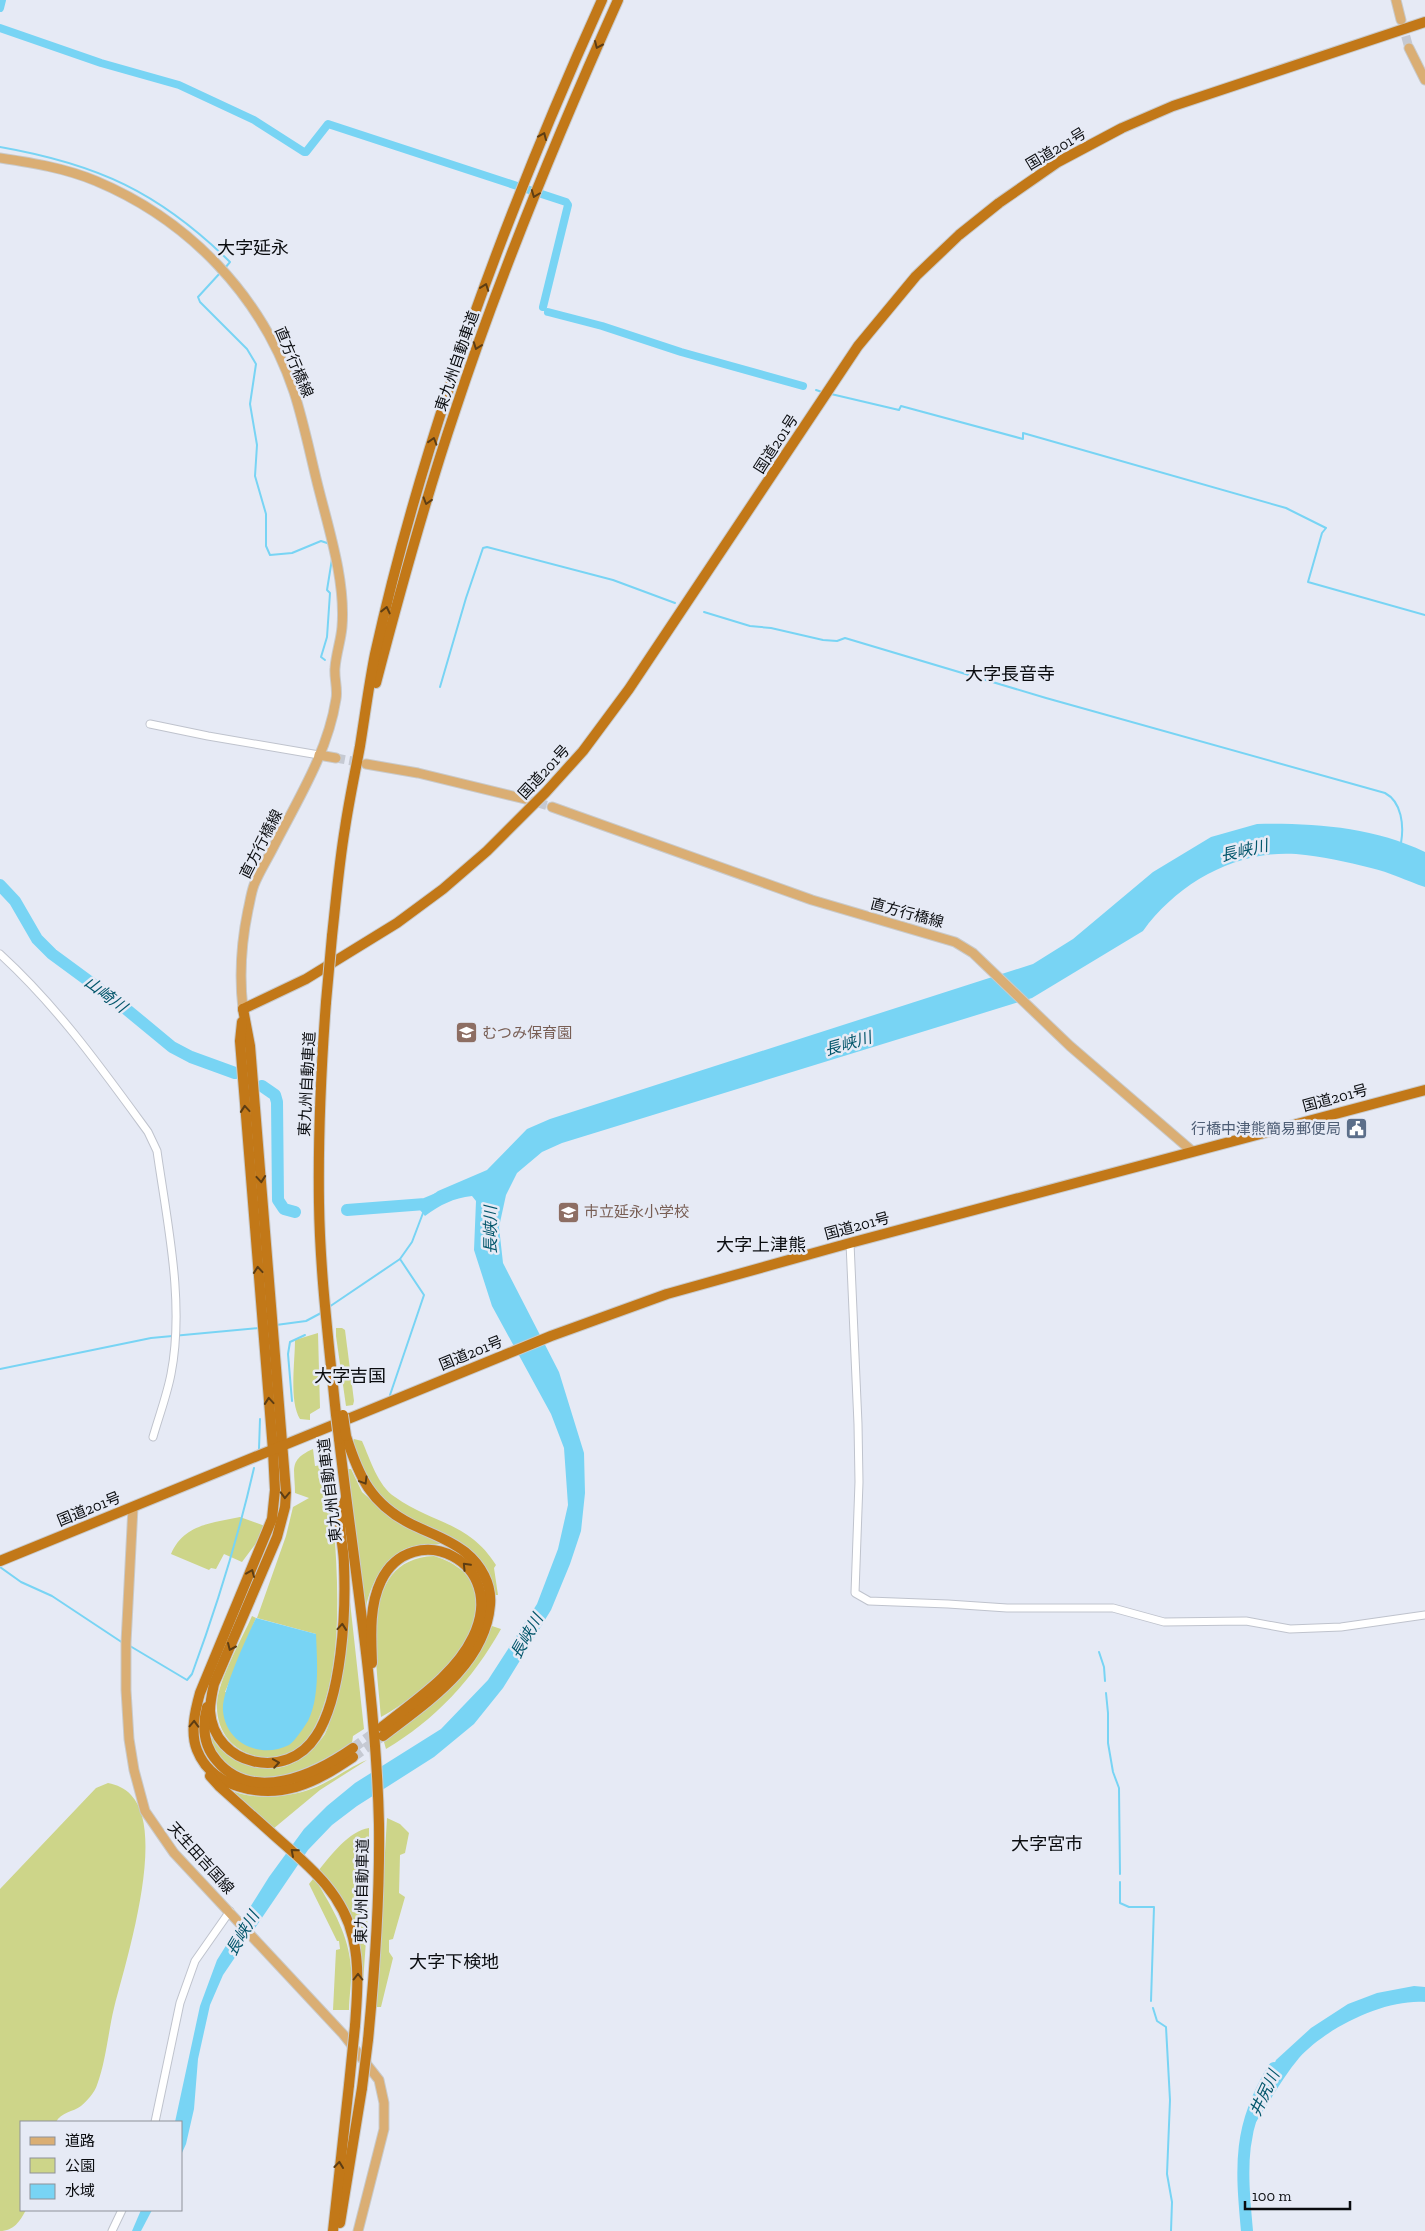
<svg xmlns="http://www.w3.org/2000/svg" width="1425" height="2231" viewBox="0 0 1425 2231" font-family="'Zilla Slab','Noto Sans JP',serif">
  <style>
    .green { fill: #cdd589 }
    .water { fill: #78d4f4 }
    .lines { fill: none; stroke-linecap: round; stroke-linejoin: round }
    .stream { stroke: #78d4f4; stroke-width: 2 }
    .canal { stroke: #78d4f4; stroke-width: 8 }
    .river { stroke: #78d4f4; stroke-width: 12 }
    .major-tunnel { stroke: #c5c9d2; stroke-width: 9; stroke-dasharray: 9 4.5; stroke-linecap: butt }
    .highway-tunnel { stroke: #c5c9d2; stroke-width: 10; stroke-dasharray: 10 5; stroke-linecap: butt }
    .minor-casing { stroke: #bfc3cd; stroke-width: 9 }
    .major-casing { stroke: #c9caca; stroke-width: 11 }
    .highway-casing { stroke: #c9caca; stroke-width: 12 }
    .minor { stroke: #fff; stroke-width: 7 }
    .major { stroke: #daae74; stroke-width: 9 }
    .highway { stroke: #c27818; stroke-width: 10 }
    .highway-bridge-casing { stroke: #c9caca; stroke-width: 12; stroke-linecap: butt }
    .highway-bridge { stroke: #c27818; stroke-width: 10 }
    .oneway { stroke: #5d3d13 }
    .labels { text-anchor: middle; stroke-width: 5; stroke-linejoin: round; paint-order: stroke }
    .street-label { font-size: 15px; fill: #0a0c0f; stroke: #e6eaf5 }
    .education-label { font-size: 15px; fill: #785e54; stroke: #e6eaf5; text-anchor: start }
    .service-label { font-size: 15px; fill: #4e5e75; stroke: #e6eaf5; text-anchor: end }
    .water-label { font-size: 16px; font-style: italic; fill: #03566b; stroke: #e6eaf5 }
    .quarter-label { font-size: 18px; fill: #0a0c0f; stroke: #e6eaf5 }
  </style>
  <rect width="100%" height="100%" fill="#e6eaf5"/>
  <g class="green">
    <path d="M342,1328L345,1330L354,1401L353,1405L346,1406L336,1336V1328Z"/>
    <path d="M318,1333L320,1408L310,1414V1420L300,1419C289,1401 295,1362 295,1340Z"/>
    <path d="M354,1439L362,1441C370,1459 378,1486 395,1497C433,1524 469,1522 496,1565L494,1568L498,1595H495C491,1538 421,1535 388,1505C375,1494 368,1479 361,1464C357,1456 351,1447 354,1439Z"/>
    <path d="M313,1449L315,1466L328,1464C335,1537 349,1652 318,1720C315,1727 308,1741 302,1745C267,1773 215,1751 217,1704C218,1680 242,1639 252,1616L256,1618L225,1692L316,1689V1634L257,1618L286,1536L293,1507L309,1498L295,1493C295,1469 288,1460 313,1449Z"/>
    <path d="M347,1469H351L362,1492L392,1519L442,1544C433,1545 423,1545 414,1546C387,1552 371,1582 366,1607Z"/>
    <path d="M240,1517L265,1526L257,1542L242,1562L224,1554L216,1569L211,1568L209,1570L171,1554C184,1524 212,1523 240,1517Z"/>
    <path d="M434,1556C483,1571 487,1608 463,1648C450,1670 404,1705 381,1717C378,1665 355,1559 434,1556Z"/>
    <path d="M347,1602H350L364,1729L353,1736L352,1743C316,1765 264,1796 225,1763C218,1757 210,1747 212,1737C231,1758 247,1771 277,1768C298,1765 313,1751 325,1734C337,1714 343,1629 347,1602Z"/>
    <path d="M492,1626L501,1629C473,1679 435,1720 386,1749L384,1742C428,1708 470,1679 492,1626Z"/>
    <path d="M367,1760L320,1790L273,1829L234,1794L235,1792C257,1800 290,1797 311,1789C331,1782 347,1768 367,1760Z"/>
    <path d="M108,1783C117,1785 125,1788 131,1795C167,1832 126,1961 114,2008C108,2033 106,2061 97,2085C95,2092 86,2102 81,2106C73,2112 61,2112 56,2122H21V2210H26C20,2221 14,2231 0,2231V1889L96,1788Z"/>
    <path d="M387,1818L400,1824L409,1833L405,1853L400,1855L399,1893L405,1897L393,1939L389,1940V1952L393,1958L381,2007H376Z"/>
    <path d="M369,1828V1898L362,1997L358,1942L319,1870C331,1855 349,1831 369,1828Z"/>
    <path d="M313,1879L317,1882C333,1909 349,1936 351,1968C352,1982 349,1997 349,2010H333L336,1950L340,1949L339,1941H337L309,1884Z"/>
  </g>
  <g class="water">
    <path d="M1257,824C1315,823 1372,827 1425,852V887C1407,881 1389,872 1371,868C1347,862 1321,856 1296,854C1235,850 1177,884 1143,931L1032,998L562,1143L542,1152L517,1173L506,1195L499,1227L503,1263L559,1372L584,1453L585,1493L581,1531L570,1564L551,1610L503,1688L474,1724L434,1757L357,1806L332,1825L308,1850L223,1975L210,2005L198,2059L194,2109L186,2144L181,2155V2122H175L200,2006L217,1960L269,1877L304,1829L327,1806L355,1783L441,1729L488,1680L537,1604L558,1549L568,1505L564,1448L551,1414L492,1306L474,1250L476,1201L472,1196C453,1198 440,1205 425,1216L420,1210L424,1201L438,1191L487,1170L527,1129L550,1119L1033,964L1073,939L1153,872L1211,837Z"/>
    <path d="M256,1618L316,1634C317,1659 320,1698 308,1721C304,1727 295,1741 289,1745C261,1759 226,1744 223,1711C221,1692 247,1637 256,1618Z"/>
    <path d="M1414,1986L1425,1987V2002C1384,1999 1326,2028 1299,2058C1283,2077 1270,2101 1256,2122L1248,2124L1276,2060L1311,2028L1348,2004L1377,1993Z"/>
    <path d="M141,2210H152L141,2231H132Z"/>
  </g>
  <g class="lines">
    <g class="stream">
      <path d="M0,147C97,164 159,192 230,262L225,268"/>
      <path d="M220,273L198,297L200,302L247,349L256,364L250,404L257,445L255,476L266,514V546L270,555L292,553L321,541L330,544"/>
      <path d="M816,390L822,392"/>
      <path d="M831,394L899,410L901,406L1023,439V433L1286,508L1326,528L1322,533L1308,582L1425,615"/>
      <path d="M704,612L750,626L771,628L823,640L837,641L845,638L1046,698L1385,793C1402,802 1404,826 1401,843"/>
      <path d="M325,660L321,657L327,637L330,593L327,590L332,559"/>
      <path d="M440,687L466,598L483,548L487,547L613,580L675,603"/>
      <path d="M329,1307L400,1259L412,1242L423,1213"/>
      <path d="M276,1325L306,1321L321,1313"/>
      <path d="M0,1369L151,1338L259,1328"/>
      <path d="M390,1395L424,1295L400,1259"/>
      <path d="M292,1401L288,1354L290,1342L305,1335"/>
      <path d="M259,1449L260,1419"/>
      <path d="M0,1567L21,1582L52,1596L123,1643"/>
      <path d="M130,1646L187,1680L192,1674C217,1606 238,1538 254,1468"/>
      <path d="M1099,1652L1104,1667L1105,1681"/>
      <path d="M1106,1693L1108,1713V1743L1113,1772L1119,1788L1120,1874"/>
      <path d="M1120,1882V1903L1129,1907H1154L1151,2001"/>
      <path d="M1153,2008L1157,2021L1166,2027L1170,2100L1167,2174L1172,2202L1171,2231"/>
    </g>
    <g class="canal">
      <path d="M0,8L2,0"/>
      <path d="M0,28L101,63L179,85L254,120L304,152H306L328,124L566,202L568,205L543,307"/>
      <path d="M548,312L602,326L681,352L803,386"/>
    </g>
    <g class="river">
      <path d="M0,885L15,901L37,939L52,954L120,1004L172,1047L191,1057L235,1073"/>
      <path d="M262,1086L275,1095L277,1102L278,1200L284,1209L295,1212"/>
      <path d="M347,1210L425,1204L437,1199"/>
      <path d="M1247,2231C1241,2166 1238,2126 1274,2068"/>
    </g>
    <g class="major-tunnel">
      <path d="M1402,23L1409,48"/>
      <path d="M336,758L363,763"/>
      <path d="M525,799L552,807"/>
    </g>
    <g class="highway-tunnel">
      <path d="M353,1748L381,1728"/>
      <path d="M353,1757L380,1738"/>
    </g>
    <defs>
      <g id="minor">
        <path d="M150,724L208,736L319,755"/>
        <path d="M0,954C58,1007 102,1069 148,1132L157,1151C167,1222 185,1303 171,1374C167,1395 159,1416 153,1437"/>
        <path d="M850,1243L858,1424L859,1482L855,1593L869,1601L948,1604L1007,1608H1113L1164,1622L1246,1621L1290,1629L1341,1627L1425,1615"/>
        <path d="M155,2122L180,2003L195,1961L230,1911"/>
        <path d="M112,2231L122,2210"/>
      </g>
      <g id="major">
        <path d="M1396,0L1401,20"/>
        <path d="M1409,48L1425,80"/>
        <path d="M0,158C33,163 65,168 96,181C189,220 262,296 294,392C303,420 309,449 316,478C327,524 346,579 342,627C341,640 336,654 335,668C334,678 338,689 336,699C328,752 297,801 273,848C267,860 259,872 254,885C251,893 250,902 248,910C241,944 239,975 243,1009"/>
        <path d="M319,755L336,758"/>
        <path d="M366,764L418,773L525,799"/>
        <path d="M552,807L812,900L955,942L973,953L1070,1046L1192,1151"/>
        <path d="M133,1507L126,1643V1690L129,1739L134,1770L145,1811L174,1853L343,2034L379,2080L384,2103V2129L358,2231"/>
      </g>
      <g id="highway">
        <path d="M376,683C400,591 425,500 455,411C501,271 558,134 618,0"/>
        <path d="M332,936C336,900 339,864 345,828C349,801 355,773 360,746C365,715 369,684 375,654C425,429 507,210 602,0"/>
        <path d="M326,1002C321,1069 318,1136 319,1203C320,1274 329,1344 336,1415"/>
        <path d="M243,1009L306,979L397,923L443,889L487,851L546,792L583,751L629,689L858,346L916,276L959,235L999,203L1058,162L1122,128L1173,106L1425,22"/>
        <path d="M243,1009L250,1046L286,1492L285,1507L277,1537L214,1684C212,1693 210,1702 210,1711C214,1766 287,1782 316,1736C342,1697 346,1612 344,1565C344,1549 339,1532 340,1516C340,1510 344,1504 346,1498"/>
        <path d="M242,1022L240,1041L273,1450L275,1490L272,1519L200,1693C195,1711 190,1732 197,1750C212,1788 260,1797 296,1787C317,1781 335,1769 353,1757"/>
        <path d="M346,1436C359,1477 371,1504 411,1524C429,1533 449,1539 465,1552C481,1565 492,1584 490,1605C485,1665 427,1702 383,1736"/>
        <path d="M339,1439C354,1567 376,1695 379,1824C380,1896 375,1968 368,2040"/>
        <path d="M0,1561L551,1336L667,1294L850,1243L1425,1090"/>
        <path d="M372,1663C371,1636 369,1606 381,1581C412,1517 510,1560 473,1637C455,1675 414,1701 382,1727"/>
        <path d="M207,1707C202,1726 203,1745 217,1761C253,1804 316,1774 353,1748"/>
        <path d="M210,1776L219,1786C238,1803 257,1820 276,1837C309,1866 343,1893 353,1938C360,1967 357,1997 355,2026"/>
        <path d="M340,2223L362,2088"/>
        <path d="M333,2231L349,2085"/>
      </g>
    </defs>
    <use href="#minor" class="minor-casing"/>
    <use href="#major" class="major-casing"/>
    <use href="#highway" class="highway-casing"/>
    <use href="#minor" class="minor"/>
    <use href="#major" class="major"/>
    <use href="#highway" class="highway"/>
    <defs>
      <g id="highway-bridge">
        <path d="M326,1002L332,936"/>
        <path d="M336,1415L339,1439"/>
        <path d="M343,1415L346,1436"/>
        <path d="M349,2085L355,2026"/>
        <path d="M362,2088L368,2040"/>
      </g>
    </defs>
    <use href="#highway-bridge" class="highway-bridge-casing"/>
    <use href="#highway-bridge" class="highway-bridge"/>
  </g>
  <defs><path id="oneway-chevron" d="M-2-3.5L2.5 0L-2 3.5" fill="none" stroke-width="1.6" stroke-linecap="round" stroke-linejoin="round" transform="scale(1.25)"/></defs>
  <g class="oneway">
    <use href="#oneway-chevron" transform="translate(598 45) rotate(114)"/>
    <use href="#oneway-chevron" transform="translate(543 136) rotate(-67)"/>
    <use href="#oneway-chevron" transform="translate(535 194) rotate(111)"/>
    <use href="#oneway-chevron" transform="translate(485 287) rotate(-70)"/>
    <use href="#oneway-chevron" transform="translate(477 346) rotate(110)"/>
    <use href="#oneway-chevron" transform="translate(433 441) rotate(-73)"/>
    <use href="#oneway-chevron" transform="translate(427 501) rotate(107)"/>
    <use href="#oneway-chevron" transform="translate(386 610) rotate(-77)"/>
    <use href="#oneway-chevron" transform="translate(245 1109) rotate(-95)"/>
    <use href="#oneway-chevron" transform="translate(261 1179) rotate(85)"/>
    <use href="#oneway-chevron" transform="translate(258 1270) rotate(-95)"/>
    <use href="#oneway-chevron" transform="translate(269 1401) rotate(-95)"/>
    <use href="#oneway-chevron" transform="translate(364 1481) rotate(59)"/>
    <use href="#oneway-chevron" transform="translate(285 1495) rotate(92)"/>
    <use href="#oneway-chevron" transform="translate(466 1566) rotate(-134)"/>
    <use href="#oneway-chevron" transform="translate(251 1573) rotate(-67)"/>
    <use href="#oneway-chevron" transform="translate(342 1627) rotate(-85)"/>
    <use href="#oneway-chevron" transform="translate(231 1647) rotate(114)"/>
    <use href="#oneway-chevron" transform="translate(194 1724) rotate(-88)"/>
    <use href="#oneway-chevron" transform="translate(276 1763) rotate(-9)"/>
    <use href="#oneway-chevron" transform="translate(294 1852) rotate(-139)"/>
    <use href="#oneway-chevron" transform="translate(358 1977) rotate(-90)"/>
    <use href="#oneway-chevron" transform="translate(339 2165) rotate(-84)"/>
  </g>
  <defs>
    <symbol id="school-square" viewBox="-11 -11 22 22"><rect x="-9" y="-9" width="18" height="18" rx="4" fill="#8d6e63" stroke="#e6eaf5"/><path d="M0-5L7-2L0 1L-7-2ZM-4 1L0 2.5L4 1V4Q0 6-4 4Z" fill="#fff"/></symbol>
    <symbol id="civic-square" viewBox="-11 -11 22 22"><rect x="-9" y="-9" width="18" height="18" rx="4" fill="#5c6f8a" stroke="#e6eaf5"/><path d="M-.6-6.5H3V-4.5H.6V-3L4-1V1h2V6H-6V1h2V-1L-.6-3ZM-1.2 2.5V6h2.4V2.5Z" fill="#fff"/></symbol>
  </defs>
  <g fill-rule="evenodd">
    <use href="#school-square" x="454" y="1020" width="25" height="25"/>
    <use href="#civic-square" x="1344" y="1116" width="25" height="25"/>
    <use href="#school-square" x="556" y="1200" width="25" height="25"/>
  </g>
  <g class="labels">
    <g class="street-label">
      <text transform="translate(1056 149) rotate(-31)" y="5">国道201号</text>
      <text transform="translate(457 361) rotate(-71)" y="5">東九州自動車道</text>
      <text transform="translate(294 362) rotate(67)" y="5">直方行橋線</text>
      <text transform="translate(776 444) rotate(-57)" y="5">国道201号</text>
      <text transform="translate(544 772) rotate(-47)" y="5">国道201号</text>
      <text transform="translate(261 844) rotate(-63)" y="5">直方行橋線</text>
      <text transform="translate(907 913) rotate(15)" y="5">直方行橋線</text>
      <text transform="translate(307 1084) rotate(-87)" y="5">東九州自動車道</text>
      <text transform="translate(1335 1098) rotate(-15)" y="5">国道201号</text>
      <text transform="translate(857 1226) rotate(-15)" y="5">国道201号</text>
      <text transform="translate(471 1353) rotate(-22)" y="5">国道201号</text>
      <text transform="translate(330 1490) rotate(-97)" y="5">東九州自動車道</text>
      <text transform="translate(89 1509) rotate(-22)" y="5">国道201号</text>
      <text transform="translate(201 1858) rotate(48)" y="5">天生田吉国線</text>
      <text transform="translate(362 1891) rotate(-89)" y="5">東九州自動車道</text>
    </g>
    <g class="education-label">
      <text x="482" y="1038">むつみ保育園</text>
      <text x="584" y="1217">市立延永小学校</text>
    </g>
    <g class="service-label">
      <text x="1341" y="1134">行橋中津熊簡易郵便局</text>
    </g>
    <g class="water-label">
      <text transform="translate(1244 850) rotate(-13)" y="6">長峡川</text>
      <text transform="translate(106 994) rotate(37)" y="6">山崎川</text>
      <text transform="translate(848 1043) rotate(-16)" y="6">長峡川</text>
      <text transform="translate(490 1230) rotate(-90)" y="6">長峡川</text>
      <text transform="translate(526 1636) rotate(-60)" y="6">長峡川</text>
      <text transform="translate(242 1933) rotate(-59)" y="6">長峡川</text>
      <text transform="translate(1264 2093) rotate(-65)" y="6">井尻川</text>
    </g>
    <g class="quarter-label">
      <text x="253" y="254">大字延永</text>
      <text x="1010" y="680">大字長音寺</text>
      <text x="761" y="1251">大字上津熊</text>
      <text x="350" y="1382">大字吉国</text>
      <text x="1047" y="1850">大字宮市</text>
      <text x="454" y="1968">大字下検地</text>
    </g>
  </g>
  <rect x="20" y="2121" width="162" height="90" fill="#e6eaf5" stroke="#8e9199"/>
  <rect x="30" y="2137" width="25" height="8" fill="#daae74" stroke="#8e9199"/>
  <text x="65" y="2146" font-size="15" fill="#0a0c0f">道路</text>
  <rect x="30" y="2158" width="25" height="15" fill="#cdd589" stroke="#8e9199"/>
  <text x="65" y="2171" font-size="15" fill="#0a0c0f">公園</text>
  <rect x="30" y="2184" width="25" height="15" fill="#78d4f4" stroke="#8e9199"/>
  <text x="65" y="2196" font-size="15" fill="#0a0c0f">水域</text>
  <path d="M1245 2201v8h105v-8" fill="none" stroke="#0a0c0f" stroke-width="2.5"/>
  <text x="1252" y="2201" font-size="15" fill="#0a0c0f" stroke="#e6eaf5" stroke-width="4" paint-order="stroke">100 m</text>
</svg>
